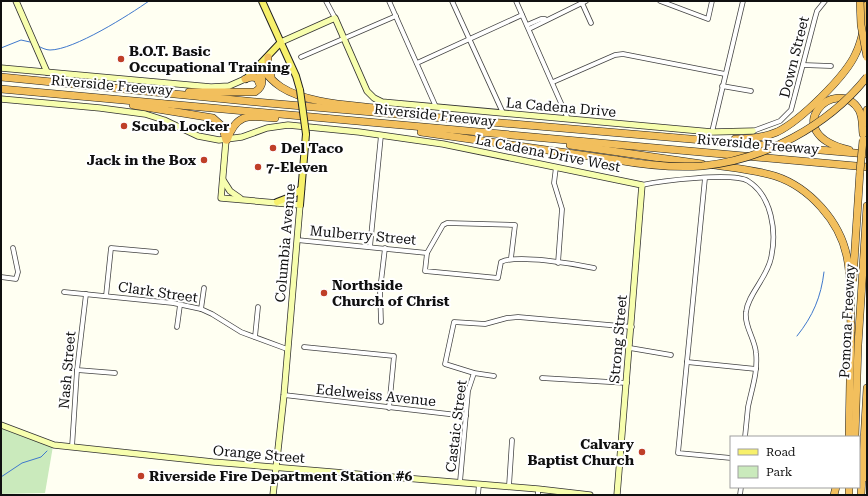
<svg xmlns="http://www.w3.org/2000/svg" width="868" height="496" viewBox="0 0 868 496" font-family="'Roboto Serif',serif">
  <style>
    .green { fill: #caeabc }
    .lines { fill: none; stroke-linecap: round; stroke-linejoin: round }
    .stream { stroke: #3f78cc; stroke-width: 1 }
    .street-casing { stroke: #434343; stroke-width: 5.5 }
    .secondary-casing { stroke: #323232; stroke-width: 7 }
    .primary-casing { stroke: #212121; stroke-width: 8 }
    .highway-casing { stroke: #212121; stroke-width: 8 }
    .street { stroke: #fff; stroke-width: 4 }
    .secondary { stroke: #f7feae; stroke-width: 5.5 }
    .primary { stroke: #f7f06b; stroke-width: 6 }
    .highway { stroke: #f2bf5d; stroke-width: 7 }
    .primary-bridge-casing { stroke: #212121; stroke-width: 8; stroke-linecap: butt }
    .highway-bridge-casing { stroke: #212121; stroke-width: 8; stroke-linecap: butt }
    .primary-bridge { stroke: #f7f06b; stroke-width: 6 }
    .highway-bridge { stroke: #f2bf5d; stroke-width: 7 }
    .poi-dot { fill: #bf3f28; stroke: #fff; stroke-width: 1.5 }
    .labels { text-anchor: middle; stroke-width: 4; stroke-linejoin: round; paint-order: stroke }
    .poi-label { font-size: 14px; font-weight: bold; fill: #101010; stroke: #fff; text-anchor: start }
    .street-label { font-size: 14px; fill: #101010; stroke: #fff }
  </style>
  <rect width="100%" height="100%" fill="#fffff2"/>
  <path class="green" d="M1,427L53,446L45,493L1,494Z"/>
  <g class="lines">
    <g class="stream">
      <path d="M38,46C42,48 46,50 50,50C74,50 129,15 149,1"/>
      <path d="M1,48L21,40L30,42"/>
      <path d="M797,336C813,316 821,297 824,272"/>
      <path d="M1,477L22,463L41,457L47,451"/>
    </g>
    <defs>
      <g id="street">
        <path d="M326,1L335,18"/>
        <path d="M389,1L436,107"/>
        <path d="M452,1L503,113"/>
        <path d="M516,1L568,119"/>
        <path d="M660,1L708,19L712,1"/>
        <path d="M582,3L591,23"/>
        <path d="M527,25L541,19H545"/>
        <path d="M529,29L586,1"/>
        <path d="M301,57L396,16"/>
        <path d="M417,63L522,15"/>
        <path d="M803,65L831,66"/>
        <path d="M553,82L615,55L623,54L725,74"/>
        <path d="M722,86L751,91"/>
        <path d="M753,131L780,121L791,110L815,18L817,11L825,1"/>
        <path d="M712,132L743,1"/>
        <path d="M556,167L554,183L562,209L558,263"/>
        <path d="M705,178L678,453L731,458"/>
        <path d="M642,185C660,181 733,172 748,181C772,196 777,232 771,258C767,278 748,294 746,312C744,326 755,339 756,353C758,372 752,388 748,407C747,417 746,427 745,437"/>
        <path d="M297,240L427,253"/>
        <path d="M370,247L381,135"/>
        <path d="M511,258L515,225L447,223L443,225L427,253L425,271L498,278L501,262C517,254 575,264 594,268"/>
        <path d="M1,277L16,279L18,272L13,248"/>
        <path d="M64,292L173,303L201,309L212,314L241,332L287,349"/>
        <path d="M106,296L111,248L156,252"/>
        <path d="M201,309L204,288"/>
        <path d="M381,322L380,290L385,248"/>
        <path d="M177,327L180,305"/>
        <path d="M255,337L258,307"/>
        <path d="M304,347L394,356L389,408"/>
        <path d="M630,348L671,355"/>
        <path d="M687,362L756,369"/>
        <path d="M77,370L115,373"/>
        <path d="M494,376L474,373L445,364L454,322L485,324L507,318L518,317L632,327"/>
        <path d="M542,378L627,383"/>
        <path d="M284,395L466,416"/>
        <path d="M72,447L77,370L86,294"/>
        <path d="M460,482L468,391L474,373"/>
        <path d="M509,486L512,440"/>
        <path d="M478,495L479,484"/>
        <path d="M538,495V489"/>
        <path d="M740,495L741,487"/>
      </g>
      <g id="secondary">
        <path d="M16,1L47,72"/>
        <path d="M281,42L335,18L367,91L374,98L382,102L712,132L753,131"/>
        <path d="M1,68L211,87L229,86L245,79"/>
        <path d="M1,99L100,108L145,114L164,120L198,136L219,140L242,137L267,128L288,125L359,132L443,144L642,185L617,495"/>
        <path d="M226,140L221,198L300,205L284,395L273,495"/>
        <path d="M223,180L230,191L240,198"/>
        <path d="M1,425L54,445L213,462L538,489L590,495"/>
      </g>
      <g id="primary">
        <path d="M262,1L296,76L300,90"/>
        <path d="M246,79L281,42"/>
        <path d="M277,202L290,197L301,189"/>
        <path d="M300,205L306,134"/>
      </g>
      <g id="highway">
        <path d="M268,57V70L271,76"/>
        <path d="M260,66C266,74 272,81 281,87C307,104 353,105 383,109"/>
        <path d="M1,77L267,103L867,154"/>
        <path d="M245,79L252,77L257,78L260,85"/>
        <path d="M1,89L867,167"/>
        <path d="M189,92H255C265,85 263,78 257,68"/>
        <path d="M133,105L213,118L222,126L226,140"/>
        <path d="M865,123L867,110"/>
        <path d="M421,132L617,160"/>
        <path d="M735,139C750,139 763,138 777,132C800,121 846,76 856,53C863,38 865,21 867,5"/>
        <path d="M227,140C237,112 249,116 275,118"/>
        <path d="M570,145L702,164"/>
        <path d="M849,150C775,132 837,73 859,110C863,117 862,126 863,134"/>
        <path d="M714,165C734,168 755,170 775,176C809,187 840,221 847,257C852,281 850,306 851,330"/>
        <path d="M853,279L860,171"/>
        <path d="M849,437L851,325"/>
        <path d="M855,437L858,345L867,206"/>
        <path d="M866,460L867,478"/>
        <path d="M849,487V495"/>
        <path d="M834,495L836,487"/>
        <path d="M861,495L867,388"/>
      </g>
    </defs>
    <use href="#street" class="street-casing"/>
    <use href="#secondary" class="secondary-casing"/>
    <use href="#primary" class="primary-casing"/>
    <use href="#highway" class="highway-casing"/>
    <use href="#street" class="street"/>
    <use href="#secondary" class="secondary"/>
    <use href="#primary" class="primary"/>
    <use href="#highway" class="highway"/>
    <defs>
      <path id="primary-bridge" d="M300,90L306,134"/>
      <g id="highway-bridge">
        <path d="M860,1L861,25L867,57"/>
        <path d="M617,160C645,165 673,168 702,166C764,160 828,126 867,77"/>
        <path d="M860,171L863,140"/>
      </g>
    </defs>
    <use href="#primary-bridge" class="primary-bridge-casing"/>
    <use href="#highway-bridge" class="highway-bridge-casing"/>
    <use href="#primary-bridge" class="primary-bridge"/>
    <use href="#highway-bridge" class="highway-bridge"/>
  </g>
  <g class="poi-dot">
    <circle cx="121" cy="59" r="4"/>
    <circle cx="124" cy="126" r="4"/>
    <circle cx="273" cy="148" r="4"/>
    <circle cx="204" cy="160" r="4"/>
    <circle cx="258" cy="167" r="4"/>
    <circle cx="324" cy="293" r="4"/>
    <circle cx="642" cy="452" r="4"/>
    <circle cx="141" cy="476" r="4"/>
  </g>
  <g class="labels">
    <g class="poi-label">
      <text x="129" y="56">B.O.T. Basic<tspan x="129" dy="16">Occupational Training</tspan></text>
      <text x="132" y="131">Scuba Locker</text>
      <text x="281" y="153">Del Taco</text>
      <text x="196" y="165" text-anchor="end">Jack in the Box</text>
      <text x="266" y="172">7-Eleven</text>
      <text x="332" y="290">Northside<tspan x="332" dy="16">Church of Christ</tspan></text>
      <text x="634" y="449" text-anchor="end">Calvary<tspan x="634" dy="16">Baptist Church</tspan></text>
      <text x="149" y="481">Riverside Fire Department Station #6</text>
    </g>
    <g class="street-label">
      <text transform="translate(794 57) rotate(-76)" y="5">Down Street</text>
      <text transform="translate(112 85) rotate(5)" y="5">Riverside Freeway</text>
      <text transform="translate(561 107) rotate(5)" y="5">La Cadena Drive</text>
      <text transform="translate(435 115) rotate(6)" y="5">Riverside Freeway</text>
      <text transform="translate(758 144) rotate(5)" y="5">Riverside Freeway</text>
      <text transform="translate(548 153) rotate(11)" y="5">La Cadena Drive West</text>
      <text transform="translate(363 235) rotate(5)" y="5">Mulberry Street</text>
      <text transform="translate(285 243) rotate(-85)" y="5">Columbia Avenue</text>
      <text transform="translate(158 292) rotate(8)" y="5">Clark Street</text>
      <text transform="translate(847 321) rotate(-87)" y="5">Pomona Freeway</text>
      <text transform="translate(618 339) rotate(-85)" y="5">Strong Street</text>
      <text transform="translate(67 370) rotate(-85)" y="5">Nash Street</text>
      <text transform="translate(376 395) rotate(6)" y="5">Edelweiss Avenue</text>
      <text transform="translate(456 426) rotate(-83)" y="5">Castaic Street</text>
      <text transform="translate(259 454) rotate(5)" y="5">Orange Street</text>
    </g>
  </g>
  <rect width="868" height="496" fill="none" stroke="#101010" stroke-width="4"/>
  <rect x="730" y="436" width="130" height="52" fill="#ffffff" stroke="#9f9f9f"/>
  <rect x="738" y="449" width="20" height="6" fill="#f7f06b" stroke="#9f9f9f"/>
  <text x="766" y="456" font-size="12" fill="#101010">Road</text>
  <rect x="738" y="466" width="20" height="12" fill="#caeabc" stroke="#9f9f9f"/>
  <text x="766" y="476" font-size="12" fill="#101010">Park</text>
</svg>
